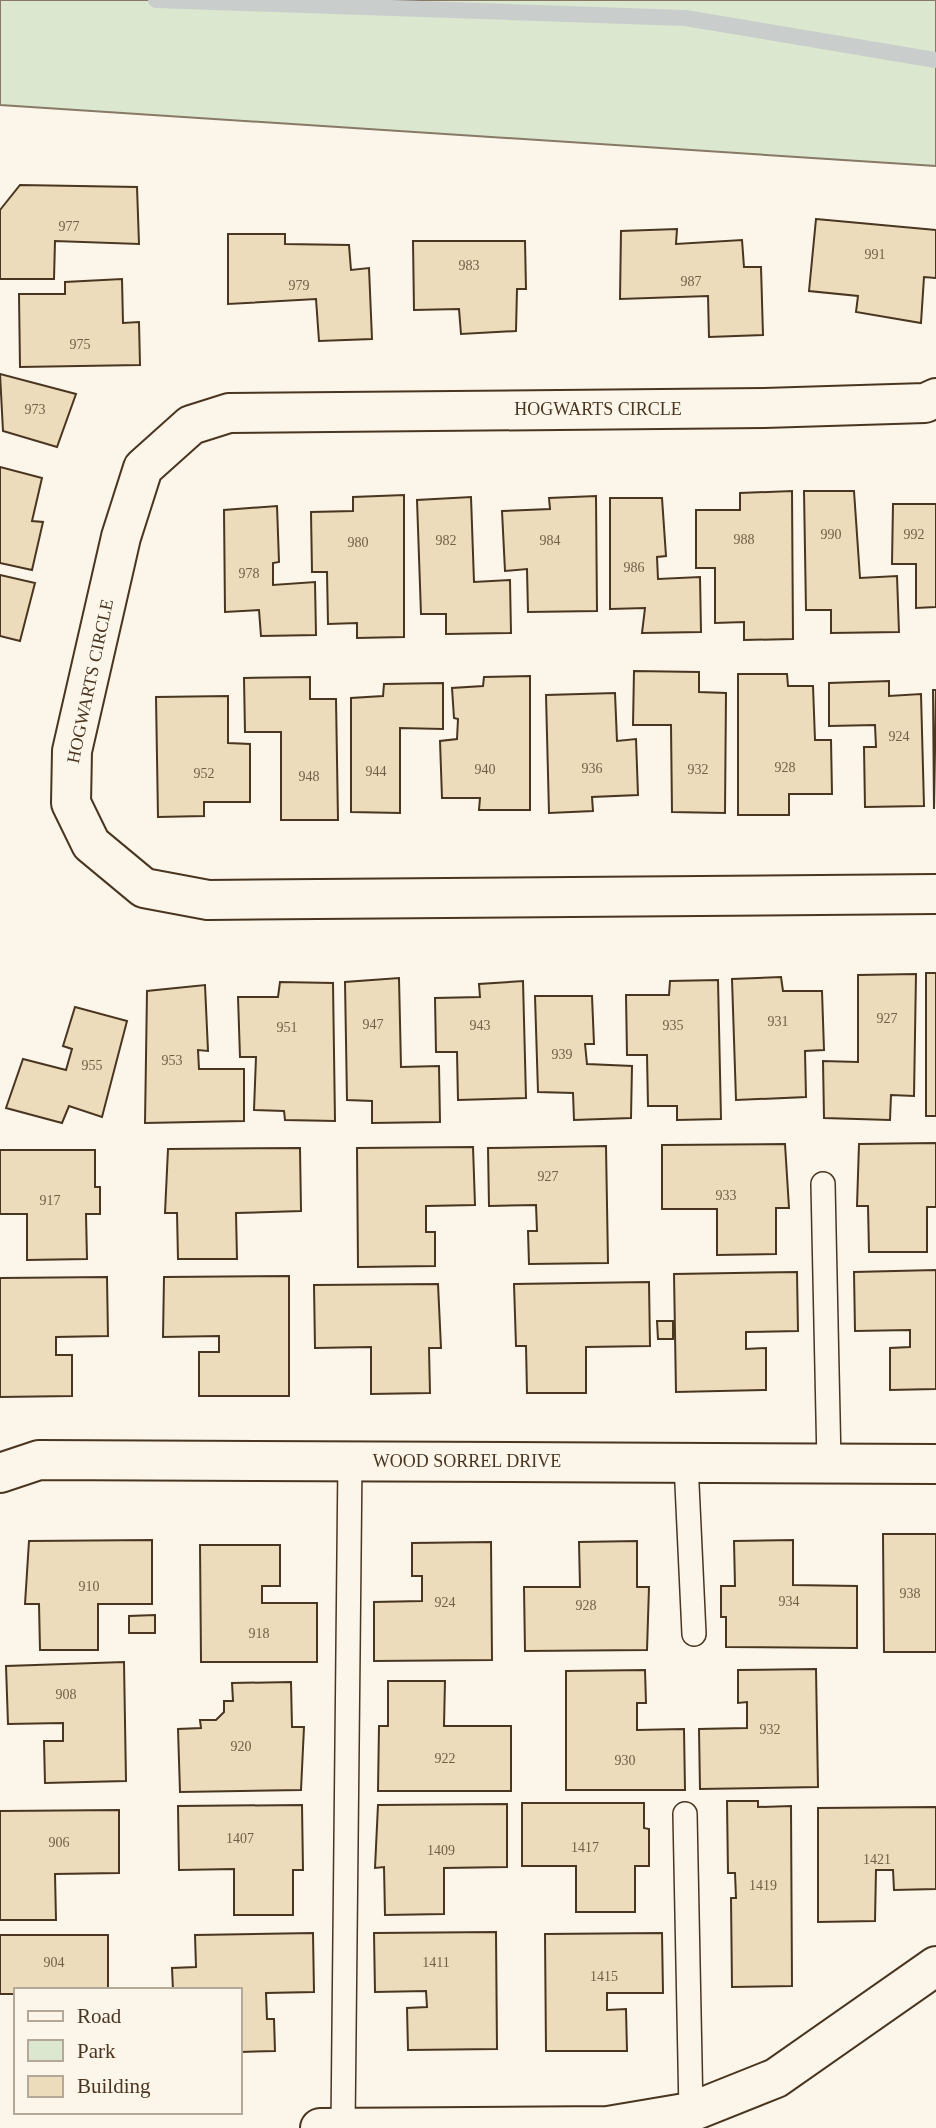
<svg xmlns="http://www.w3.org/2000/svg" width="936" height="2128" viewBox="0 0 936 2128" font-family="'Times New Roman',serif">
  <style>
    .green { fill: #dce7d0; stroke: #887966; stroke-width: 2 }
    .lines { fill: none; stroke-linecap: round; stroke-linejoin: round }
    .stream { stroke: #c9cecd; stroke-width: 16 }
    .building { fill: #ecdcbc; stroke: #4a3520; stroke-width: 2 }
    .lane-casing { stroke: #4a3520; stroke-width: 26 }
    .street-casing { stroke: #4a3520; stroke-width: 42 }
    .lane { stroke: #fbf6e9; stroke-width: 23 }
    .street { stroke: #fbf6e9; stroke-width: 38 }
    .labels { text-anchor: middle; stroke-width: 5; stroke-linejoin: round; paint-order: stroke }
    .number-label { font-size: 14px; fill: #725f47 }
    .street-label { font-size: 18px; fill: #4a3520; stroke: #fbf6e9 }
  </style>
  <rect width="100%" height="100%" fill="#fbf6e9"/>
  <path class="green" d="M0,0H936V166L0,105Z"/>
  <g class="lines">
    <path class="stream" d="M156,0L685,18L936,60"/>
  </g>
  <g class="building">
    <path d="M20,185L137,187L139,244L55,241L54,279H0V210Z"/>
    <path d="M816,219L936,230V278L924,277L921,323L856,312L858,296L809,291Z"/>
    <path d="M677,229L676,244L742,240L744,267H761L763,335L709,337L708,296L620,299L621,231Z"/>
    <path d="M228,234H285V244L349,245L351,270L369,268L372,339L319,341L316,299L228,304Z"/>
    <path d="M413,241H525L526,289H517L516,331L461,334L459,309L414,310Z"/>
    <path d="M122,279L123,323L139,322L140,365L20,367L19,294H65V282Z"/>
    <path d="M0,374L76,394L57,447L3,431Z"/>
    <path d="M0,467L42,478L32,521L43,522L32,570L0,563Z"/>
    <path d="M792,491L793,639L744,640V622L715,623V568H696V510H740V493Z"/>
    <path d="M804,491H854L860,578L897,576L899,632L831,633V610H806Z"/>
    <path d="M404,495V637L357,638V623L328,624L327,572H312L311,512L353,511V497Z"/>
    <path d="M596,496L597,611L528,612L527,569L505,571L502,511L550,509L549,498Z"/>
    <path d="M471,497L474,582L510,580L511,633L446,634V614H421L417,500Z"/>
    <path d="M610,498H662L666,556L657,557L658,579L700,577L701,632L642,633L645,608L610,609Z"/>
    <path d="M893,504H936V607L916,608V564H892Z"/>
    <path d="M277,506L279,562L273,563V585L315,582L316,635L261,636L259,610L225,612L224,510Z"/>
    <path d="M0,575L35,583L20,641L0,636Z"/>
    <path d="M634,671L699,672V692L726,693L725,813L672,812L671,725H633Z"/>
    <path d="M738,674H787L788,686H813L815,740H831L832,794H789V815H738Z"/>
    <path d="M530,676V810H479L480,798H442L440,741L457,739L458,719L454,718L452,688L483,686L484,677Z"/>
    <path d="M310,677V699H336L338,820H281V732H245L244,678Z"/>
    <path d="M889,681V696L921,694L924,806L865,807L864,747H876L875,725L829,726V683Z"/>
    <path d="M443,683V729L400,728V813L351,812V698L383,696L384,684Z"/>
    <path d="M933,690H936L934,809Z"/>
    <path d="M615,693L617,741L636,739L638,795L592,797L593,811L549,813L546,695Z"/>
    <path d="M228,696V743L250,744V802H204V816L158,817L156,697Z"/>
    <rect x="926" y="973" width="10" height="143"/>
    <path d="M916,974L914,1096L891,1095L890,1120L824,1118L823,1061L858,1062V975Z"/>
    <path d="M781,977L783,991H822L824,1050L805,1051L806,1097L736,1100L732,979Z"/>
    <path d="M399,978L401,1067L439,1066L440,1122L372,1123V1101L347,1100L345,982Z"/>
    <path d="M718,980L721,1119L677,1120V1106H648L647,1055H627L626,995H669L670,981Z"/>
    <path d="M523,981L526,1098L458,1100L457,1052H436L435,998L480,997L479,984Z"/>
    <path d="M280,982L333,983L335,1121L285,1120L284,1111L254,1110L256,1057H240L238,997H278Z"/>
    <path d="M205,985L208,1051L198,1050L199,1069H244V1121L145,1123L147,991Z"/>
    <path d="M535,996H592L594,1044H585L587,1064L632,1066L631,1118L574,1120L573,1093L538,1092Z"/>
    <path d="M75,1007L127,1021L102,1117L69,1106L62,1123L6,1108L23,1059L66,1070L72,1049L63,1046Z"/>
    <path d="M936,1143V1207H927V1252H869L868,1206H857L859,1144Z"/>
    <path d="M785,1144L789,1208H776V1254L717,1255V1209H662V1145Z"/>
    <path d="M606,1146L608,1263L529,1264L528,1231H537L536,1205L489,1206L488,1148Z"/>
    <path d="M473,1147L475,1205L426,1206V1232H435V1266L358,1267L357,1148Z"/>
    <path d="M300,1148L301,1211L236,1213L237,1259H178L177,1213H165L168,1149Z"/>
    <path d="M0,1150H95V1187H100V1214H86L87,1259L27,1260V1214H0Z"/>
    <path d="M936,1270V1389L890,1390V1348L910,1347V1330L855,1331L854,1272Z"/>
    <path d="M797,1272L798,1331L746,1332V1349L766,1348V1390L676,1392L674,1274Z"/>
    <path d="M289,1276V1396H199V1352H219V1336L163,1337L164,1277Z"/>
    <path d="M107,1277L108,1336L56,1337V1355H72V1396L0,1397V1278Z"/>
    <path d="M649,1282L650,1346L586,1347V1393H527L526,1346H516L514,1284Z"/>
    <path d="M438,1284L441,1348H429L430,1393L371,1394V1347L315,1348L314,1285Z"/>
    <path d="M657,1321H673V1339H658Z"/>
    <path d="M883,1534H936V1652H884Z"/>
    <path d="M152,1540V1604H98V1650H40L39,1604H25L29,1541Z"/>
    <path d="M793,1540V1585L857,1586V1648L726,1647V1617H721V1586H735L734,1541Z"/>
    <path d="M637,1541V1587H649L647,1650L525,1651L524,1587H580L579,1542Z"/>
    <path d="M491,1542L492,1660L374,1661V1602L422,1601V1576H412V1543Z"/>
    <path d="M200,1545H280V1586H262V1603H317V1662H201Z"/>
    <path d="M155,1615V1633H129V1616Z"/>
    <path d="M124,1662L126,1781L45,1783L44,1741H63V1723L8,1724L6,1666Z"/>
    <path d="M816,1669L818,1787L700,1789L699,1729L747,1728V1702L738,1703V1670Z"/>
    <path d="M645,1670L646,1703H637V1730L684,1729L685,1790H566V1671Z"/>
    <path d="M388,1681H445L444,1726H511V1791H378L379,1726H388Z"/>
    <path d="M291,1682L292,1727H304L301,1790L180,1792L178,1729L201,1728L200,1720H216L224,1712V1701H233L232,1683Z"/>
    <path d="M727,1801H758V1807L791,1806L792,1986L732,1987L731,1898H736L735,1873H728Z"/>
    <path d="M522,1803H644V1828L649,1829V1866H635V1912H576V1866H522Z"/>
    <path d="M507,1804V1867L444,1868V1914L385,1915L384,1867L375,1868L378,1805Z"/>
    <path d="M302,1805L303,1870H293V1915H234V1869L179,1870L178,1806Z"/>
    <path d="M936,1807V1889L894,1890L893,1870H876L875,1921L818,1922V1808Z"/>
    <path d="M119,1810V1873L55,1874L56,1920H0V1811Z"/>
    <path d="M496,1932L497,2049L408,2050L407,2008L427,2007L426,1991L375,1992L374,1933Z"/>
    <path d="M313,1933L314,1992L266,1993L267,2019H274L275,2051L240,2052V1990H173L172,1968L196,1967L195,1935Z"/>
    <path d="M662,1933L663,1993H607V2010L626,2009L627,2051H546L545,1934Z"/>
    <path d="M0,1935H108V1990H16V1994H0Z"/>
  </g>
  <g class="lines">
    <defs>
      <g id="lane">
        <path d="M823,1184L829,1463"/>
        <path d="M686,1463L694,1634"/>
        <path d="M685,1814L691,2112"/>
        <path d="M343,2128L350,1460"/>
      </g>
      <g id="street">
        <path d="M936,398L925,403L764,408L229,413L191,425L143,468L121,537L72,751L71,803L91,844L144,888L208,900L936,894"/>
        <path d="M0,1473L39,1460L936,1464"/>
        <path d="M320,2128L608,2126L691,2112L776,2078L936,1966"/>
      </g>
    </defs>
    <use href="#lane" class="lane-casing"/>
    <use href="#street" class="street-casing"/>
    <use href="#lane" class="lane"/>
    <use href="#street" class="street"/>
  </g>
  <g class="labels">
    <g class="number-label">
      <text x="69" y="231">977</text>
      <text x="875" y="259">991</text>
      <text x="469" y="270">983</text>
      <text x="691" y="286">987</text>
      <text x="299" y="290">979</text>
      <text x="80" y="349">975</text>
      <text x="35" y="414">973</text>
      <text x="831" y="539">990</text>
      <text x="914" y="539">992</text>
      <text x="744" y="544">988</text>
      <text x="446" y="545">982</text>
      <text x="550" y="545">984</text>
      <text x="358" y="547">980</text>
      <text x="634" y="572">986</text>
      <text x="249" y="578">978</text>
      <text x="899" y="741">924</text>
      <text x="785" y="772">928</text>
      <text x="592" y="773">936</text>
      <text x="485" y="774">940</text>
      <text x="698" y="774">932</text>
      <text x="376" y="776">944</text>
      <text x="204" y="778">952</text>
      <text x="309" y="781">948</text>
      <text x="887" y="1023">927</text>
      <text x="778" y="1026">931</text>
      <text x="373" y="1029">947</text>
      <text x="480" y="1030">943</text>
      <text x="673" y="1030">935</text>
      <text x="287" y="1032">951</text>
      <text x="562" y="1059">939</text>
      <text x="172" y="1065">953</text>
      <text x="92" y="1070">955</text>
      <text x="548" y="1181">927</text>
      <text x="726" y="1200">933</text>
      <text x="50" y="1205">917</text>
      <text x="89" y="1591">910</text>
      <text x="910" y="1598">938</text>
      <text x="789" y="1606">934</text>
      <text x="445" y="1607">924</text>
      <text x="586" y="1610">928</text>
      <text x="259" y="1638">918</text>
      <text x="66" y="1699">908</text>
      <text x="770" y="1734">932</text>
      <text x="241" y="1751">920</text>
      <text x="445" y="1763">922</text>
      <text x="625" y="1765">930</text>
      <text x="240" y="1843">1407</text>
      <text x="59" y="1847">906</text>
      <text x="585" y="1852">1417</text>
      <text x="441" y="1855">1409</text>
      <text x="877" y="1864">1421</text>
      <text x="763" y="1890">1419</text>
      <text x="54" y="1967">904</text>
      <text x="436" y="1967">1411</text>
      <text x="604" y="1981">1415</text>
    </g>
    <g class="street-label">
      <text x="598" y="415">HOGWARTS CIRCLE</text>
      <text transform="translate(90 681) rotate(-78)" y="6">HOGWARTS CIRCLE</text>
      <text x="467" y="1467">WOOD SORREL DRIVE</text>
    </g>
  </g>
  <rect x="14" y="1988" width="228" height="126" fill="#fbf6e9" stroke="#b4a999" stroke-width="2"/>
  <rect x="28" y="2011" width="35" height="10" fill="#fbf6e9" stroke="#b4a999" stroke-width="2"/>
  <text x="77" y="2023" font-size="21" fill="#4a3520">Road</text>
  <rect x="28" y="2040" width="35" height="21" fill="#dce7d0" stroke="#b4a999" stroke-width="2"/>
  <text x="77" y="2058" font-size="21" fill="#4a3520">Park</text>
  <rect x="28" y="2076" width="35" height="21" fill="#ecdcbc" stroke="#b4a999" stroke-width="2"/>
  <text x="77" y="2093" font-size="21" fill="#4a3520">Building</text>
</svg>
